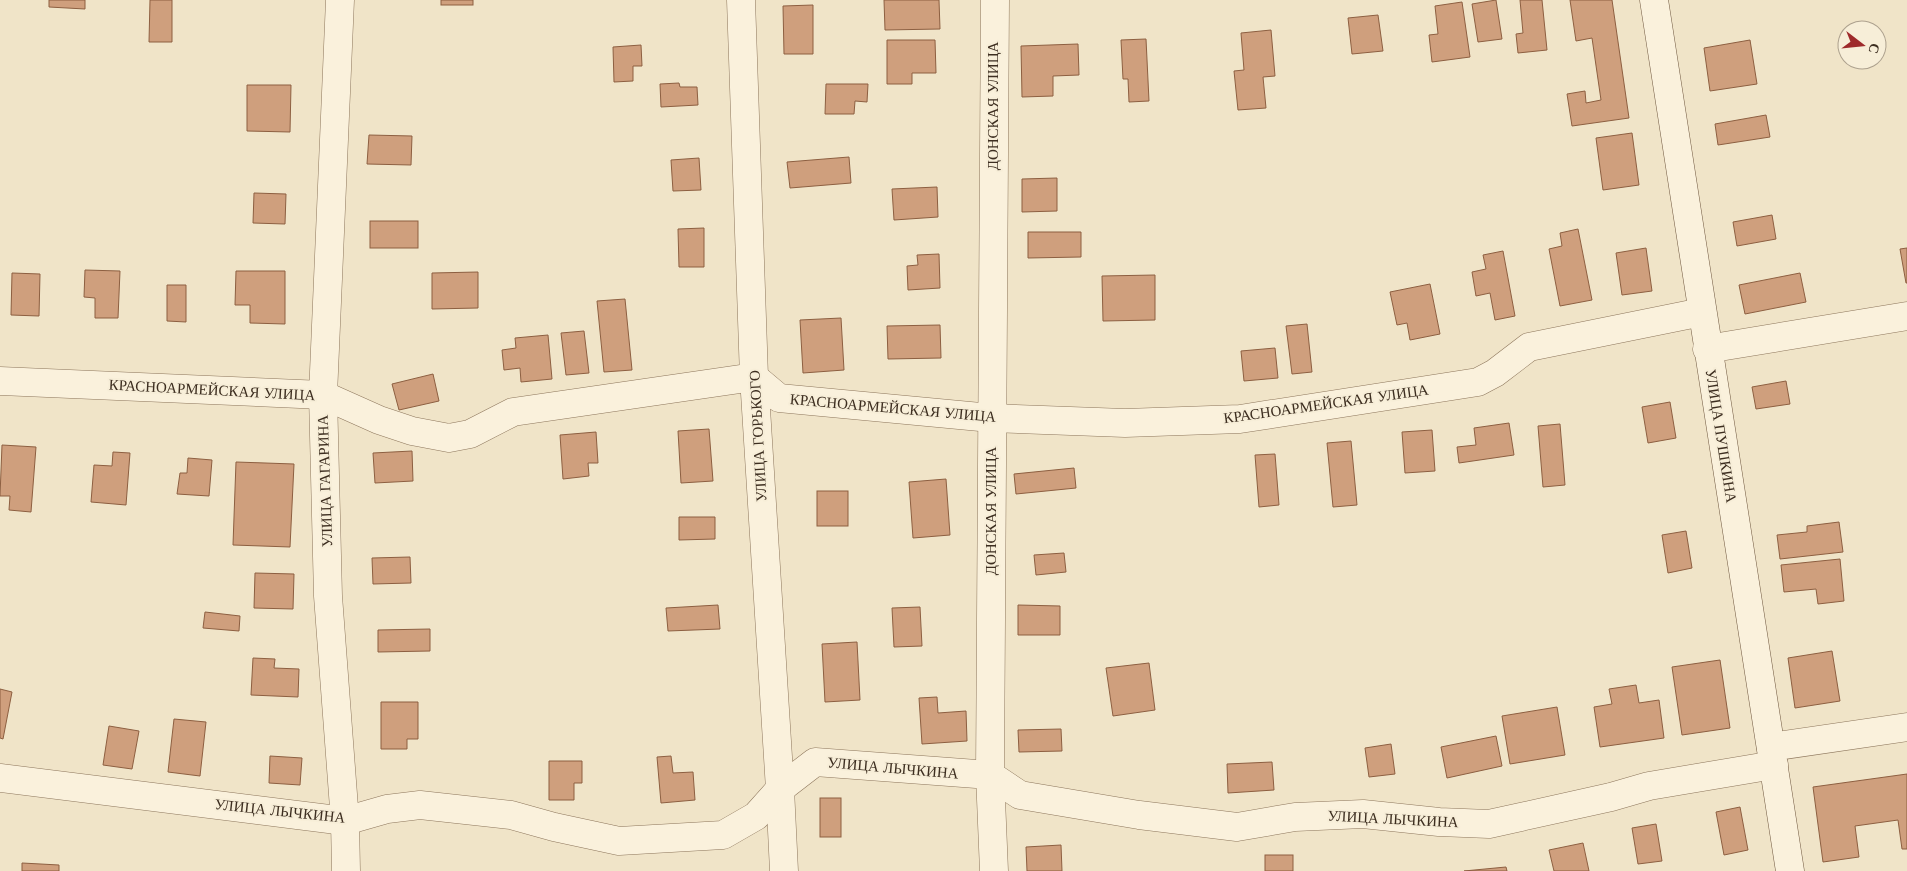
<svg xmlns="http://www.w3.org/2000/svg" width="1907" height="871" viewBox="0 0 1907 871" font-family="'Libre Baskerville',serif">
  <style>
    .building { fill: #cf9f7d; stroke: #8d5f41 }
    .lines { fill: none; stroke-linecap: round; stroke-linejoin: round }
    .street-casing { stroke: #8d765c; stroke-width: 29 }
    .secondary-casing { stroke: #6f573f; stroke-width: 29 }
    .street { stroke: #faf1dc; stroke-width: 28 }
    .secondary { stroke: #faf1dc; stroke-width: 28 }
    .labels { text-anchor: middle; stroke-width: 4; stroke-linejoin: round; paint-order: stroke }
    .street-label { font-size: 15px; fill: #3d2e20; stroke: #f7eed8 }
  </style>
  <rect width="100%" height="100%" fill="#f0e4c8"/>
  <g class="building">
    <path d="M49,0H85V9L49,7Z"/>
    <path d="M150,0H172V42H149Z"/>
    <rect x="441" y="0" width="32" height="5"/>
    <path d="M884,0H939L940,29L885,30Z"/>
    <path d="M1496,0L1502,39L1478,42L1472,4Z"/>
    <path d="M1520,0H1542L1547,50L1518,53L1516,34L1523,33Z"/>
    <path d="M1570,0H1612L1629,118L1572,126L1567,94L1585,91L1586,103L1601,100L1592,38L1576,41Z"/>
    <path d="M1462,2L1470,57L1432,62L1429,35L1438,34L1435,6Z"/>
    <path d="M813,5V54H784L783,6Z"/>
    <path d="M1378,15L1383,51L1352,54L1348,18Z"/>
    <path d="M1271,30L1275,76L1263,77L1266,108L1238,110L1234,71L1244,70L1241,33Z"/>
    <path d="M1146,39L1149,101L1129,102L1128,79H1123L1121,40Z"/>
    <path d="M887,40H935L936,73H912V84H887Z"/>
    <path d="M1750,40L1757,84L1710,91L1704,48Z"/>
    <path d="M1078,44L1079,75L1053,76V96L1022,97L1021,46Z"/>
    <path d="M641,45L642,66H633V81L614,82L613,47Z"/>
    <path d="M679,83L680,87H697L698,105L661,107L660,84Z"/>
    <path d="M826,84H868L867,102L855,101L854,114H825Z"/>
    <path d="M247,85H291L290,132L247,131Z"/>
    <path d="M1766,115L1770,137L1718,145L1715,124Z"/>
    <path d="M1632,133L1639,185L1603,190L1596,138Z"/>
    <path d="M369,135L412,136L411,165L367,164Z"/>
    <path d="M849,157L851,183L790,188L787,162Z"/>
    <path d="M699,158L701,190L673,191L671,160Z"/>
    <path d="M1057,178V211L1022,212V179Z"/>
    <path d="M937,187L938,217L894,220L892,189Z"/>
    <path d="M254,193L286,194L285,224L253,223Z"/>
    <path d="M1772,215L1776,239L1737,246L1733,222Z"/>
    <rect x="370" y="221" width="48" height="27"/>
    <path d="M704,228V267H679L678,229Z"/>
    <path d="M1578,229L1592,300L1560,306L1549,249L1562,246L1560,233Z"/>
    <path d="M1028,232H1081V257L1028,258Z"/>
    <path d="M1646,248L1652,291L1622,295L1616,253Z"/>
    <path d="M1907,248V283H1906L1900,249Z"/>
    <path d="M1503,251L1515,316L1495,320L1490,293L1476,296L1472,272L1486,269L1483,255Z"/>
    <path d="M939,254L940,288L908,290L907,266L918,265L917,255Z"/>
    <path d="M85,270L120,271L118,318H95V298L84,297Z"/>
    <path d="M236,271H285V324L250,323V305H235Z"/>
    <path d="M478,272V308L432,309V273Z"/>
    <path d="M12,273L40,274L39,316L11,315Z"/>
    <path d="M1800,273L1806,302L1745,314L1739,285Z"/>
    <path d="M1155,275V320L1103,321L1102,276Z"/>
    <path d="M1430,284L1440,334L1410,340L1407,323L1397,325L1390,292Z"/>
    <path d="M167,285H186V322L167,321Z"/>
    <path d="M625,299L632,370L604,372L597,301Z"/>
    <path d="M841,318L844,370L803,373L800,320Z"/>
    <path d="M1307,324L1312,372L1292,374L1286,326Z"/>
    <path d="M940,325L941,358L888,359L887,326Z"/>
    <path d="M584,331L589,373L566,375L561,333Z"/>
    <path d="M548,335L552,379L521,382L520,368L504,370L502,350L516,348L515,338Z"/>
    <path d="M1275,348L1278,378L1244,381L1241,351Z"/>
    <path d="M433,374L439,401L399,410L392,384Z"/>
    <path d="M1786,381L1790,404L1756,409L1752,387Z"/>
    <path d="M1670,402L1676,438L1648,443L1642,407Z"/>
    <path d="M1509,423L1514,455L1459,463L1457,447L1476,445L1474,428Z"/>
    <path d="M1560,424L1565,485L1543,487L1538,426Z"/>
    <path d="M709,429L713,481L681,483L678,431Z"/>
    <path d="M1432,430L1435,471L1405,473L1402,432Z"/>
    <path d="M596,432L598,463H588L589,476L563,479L560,435Z"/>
    <path d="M1351,441L1357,505L1333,507L1327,443Z"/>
    <path d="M2,445L36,447L31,512L9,510L10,496H0Z"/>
    <path d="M412,451L413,481L375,483L373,453Z"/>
    <path d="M113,452L130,453L126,505L91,502L94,465L112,466Z"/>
    <path d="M1275,454L1279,505L1259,507L1255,455Z"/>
    <path d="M188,458L212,460L209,496L177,494L180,473H187Z"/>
    <path d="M236,462L294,464L290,547L233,545Z"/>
    <path d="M1074,468L1076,488L1016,494L1014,474Z"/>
    <path d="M946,479L950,535L913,538L909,482Z"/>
    <rect x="817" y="491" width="31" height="35"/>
    <path d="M679,517H715V539L679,540Z"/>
    <path d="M1839,522L1843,552L1780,559L1777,535L1807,532V526Z"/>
    <path d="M1686,531L1692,568L1668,573L1662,535Z"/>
    <path d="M1064,553L1066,572L1036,575L1034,555Z"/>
    <path d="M410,557L411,583L373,584L372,558Z"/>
    <path d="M1840,559L1844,601L1818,604L1816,589L1784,592L1781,565Z"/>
    <path d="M255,573L294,574L293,609L254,608Z"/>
    <path d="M718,605L720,629L668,631L666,608Z"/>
    <path d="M1018,605L1060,606V635H1018Z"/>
    <path d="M920,607L922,646L894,647L892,608Z"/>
    <path d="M205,612L240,616L239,631L203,628Z"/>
    <path d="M430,629V651L378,652V630Z"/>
    <path d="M857,642L860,700L825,702L822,644Z"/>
    <path d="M1832,651L1840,701L1795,708L1788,658Z"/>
    <path d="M253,658L275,659L274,668L299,669L298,697L251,695Z"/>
    <path d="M1720,660L1730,728L1682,735L1672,667Z"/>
    <path d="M1149,663L1155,710L1113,716L1106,668Z"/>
    <path d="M1636,685L1639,703L1659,700L1664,738L1600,747L1594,707L1612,704L1609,689Z"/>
    <path d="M0,689L12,692L3,739L0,738Z"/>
    <path d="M937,697L938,713L966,711L967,741L922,744L919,698Z"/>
    <path d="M381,702H418V739H407V749H381Z"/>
    <path d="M1557,707L1565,755L1510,764L1502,716Z"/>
    <path d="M174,719L206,722L200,776L168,772Z"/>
    <path d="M109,726L139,731L132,769L103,765Z"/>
    <path d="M1061,729L1062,751L1019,752L1018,730Z"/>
    <path d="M1496,736L1502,766L1447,778L1441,747Z"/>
    <path d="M1391,744L1395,774L1369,777L1365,748Z"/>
    <path d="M270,756L302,758L300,785L269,783Z"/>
    <path d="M671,756L673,773L693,772L695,800L661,803L657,757Z"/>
    <path d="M549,761H582V783H574V800H549Z"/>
    <path d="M1272,762L1274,790L1228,793L1227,764Z"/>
    <path d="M1907,774V849H1902L1898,820L1855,826L1859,857L1823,862L1813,787Z"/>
    <rect x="820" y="798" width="21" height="39"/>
    <path d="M1740,807L1748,850L1724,855L1716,812Z"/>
    <path d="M1656,824L1662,861L1638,864L1632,828Z"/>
    <path d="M1583,843L1589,871H1554L1549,850Z"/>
    <path d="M1061,845L1062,871H1027L1026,847Z"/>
    <rect x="1265" y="855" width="28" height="16"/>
    <path d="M22,863L59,865V871H22Z"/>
    <path d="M1506,867L1507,871H1464Z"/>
  </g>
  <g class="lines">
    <defs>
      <g id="street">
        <path d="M340,0L323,395L328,596L345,821L346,871"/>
        <path d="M741,0L754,377L780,789L784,871"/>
        <path d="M1707,349L1907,316"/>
        <path d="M0,381L323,395L379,420L412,431L449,438L470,434L513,412L754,377L779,398L991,418L1125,423L1240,419L1478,382L1495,373L1529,347L1702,312"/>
        <path d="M1771,747L1907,727"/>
        <path d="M0,778L345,821L387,809L420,805L511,815L554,827L619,841L723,835L756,816L780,789L815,762L990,775L1020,795L1139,815L1237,827L1295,817L1363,814L1439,822L1489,824L1611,797L1649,786L1774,765"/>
        <path d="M994,871L990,775L995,0"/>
      </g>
      <path id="secondary" d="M1654,0L1790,871"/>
    </defs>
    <use href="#street" class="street-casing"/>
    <use href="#secondary" class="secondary-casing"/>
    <use href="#street" class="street"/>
    <use href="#secondary" class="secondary"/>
  </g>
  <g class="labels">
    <g class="street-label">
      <text transform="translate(993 106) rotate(-90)" y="5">ДОНСКАЯ УЛИЦА</text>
      <text transform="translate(212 390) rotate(3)" y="5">КРАСНОАРМЕЙСКАЯ УЛИЦА</text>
      <text transform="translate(1326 404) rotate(-8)" y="5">КРАСНОАРМЕЙСКАЯ УЛИЦА</text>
      <text transform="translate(893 408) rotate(5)" y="5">КРАСНОАРМЕЙСКАЯ УЛИЦА</text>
      <text transform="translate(758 436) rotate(-93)" y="5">УЛИЦА ГОРЬКОГО</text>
      <text transform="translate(1721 436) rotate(81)" y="5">УЛИЦА ПУШКИНА</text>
      <text transform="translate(325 481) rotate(-92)" y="5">УЛИЦА ГАГАРИНА</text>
      <text transform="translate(991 511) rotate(-90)" y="5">ДОНСКАЯ УЛИЦА</text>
      <text transform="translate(893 768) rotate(5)" y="5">УЛИЦА ЛЫЧКИНА</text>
      <text transform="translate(280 811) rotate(6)" y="5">УЛИЦА ЛЫЧКИНА</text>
      <text transform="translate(1393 819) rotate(3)" y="5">УЛИЦА ЛЫЧКИНА</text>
    </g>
  </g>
  <g transform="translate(1862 45) rotate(106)"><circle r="24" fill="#f7eed8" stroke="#ada18e"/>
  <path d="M0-4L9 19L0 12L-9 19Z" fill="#9e2a2b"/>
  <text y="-8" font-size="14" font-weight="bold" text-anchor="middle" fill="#3d2e20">С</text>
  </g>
</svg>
